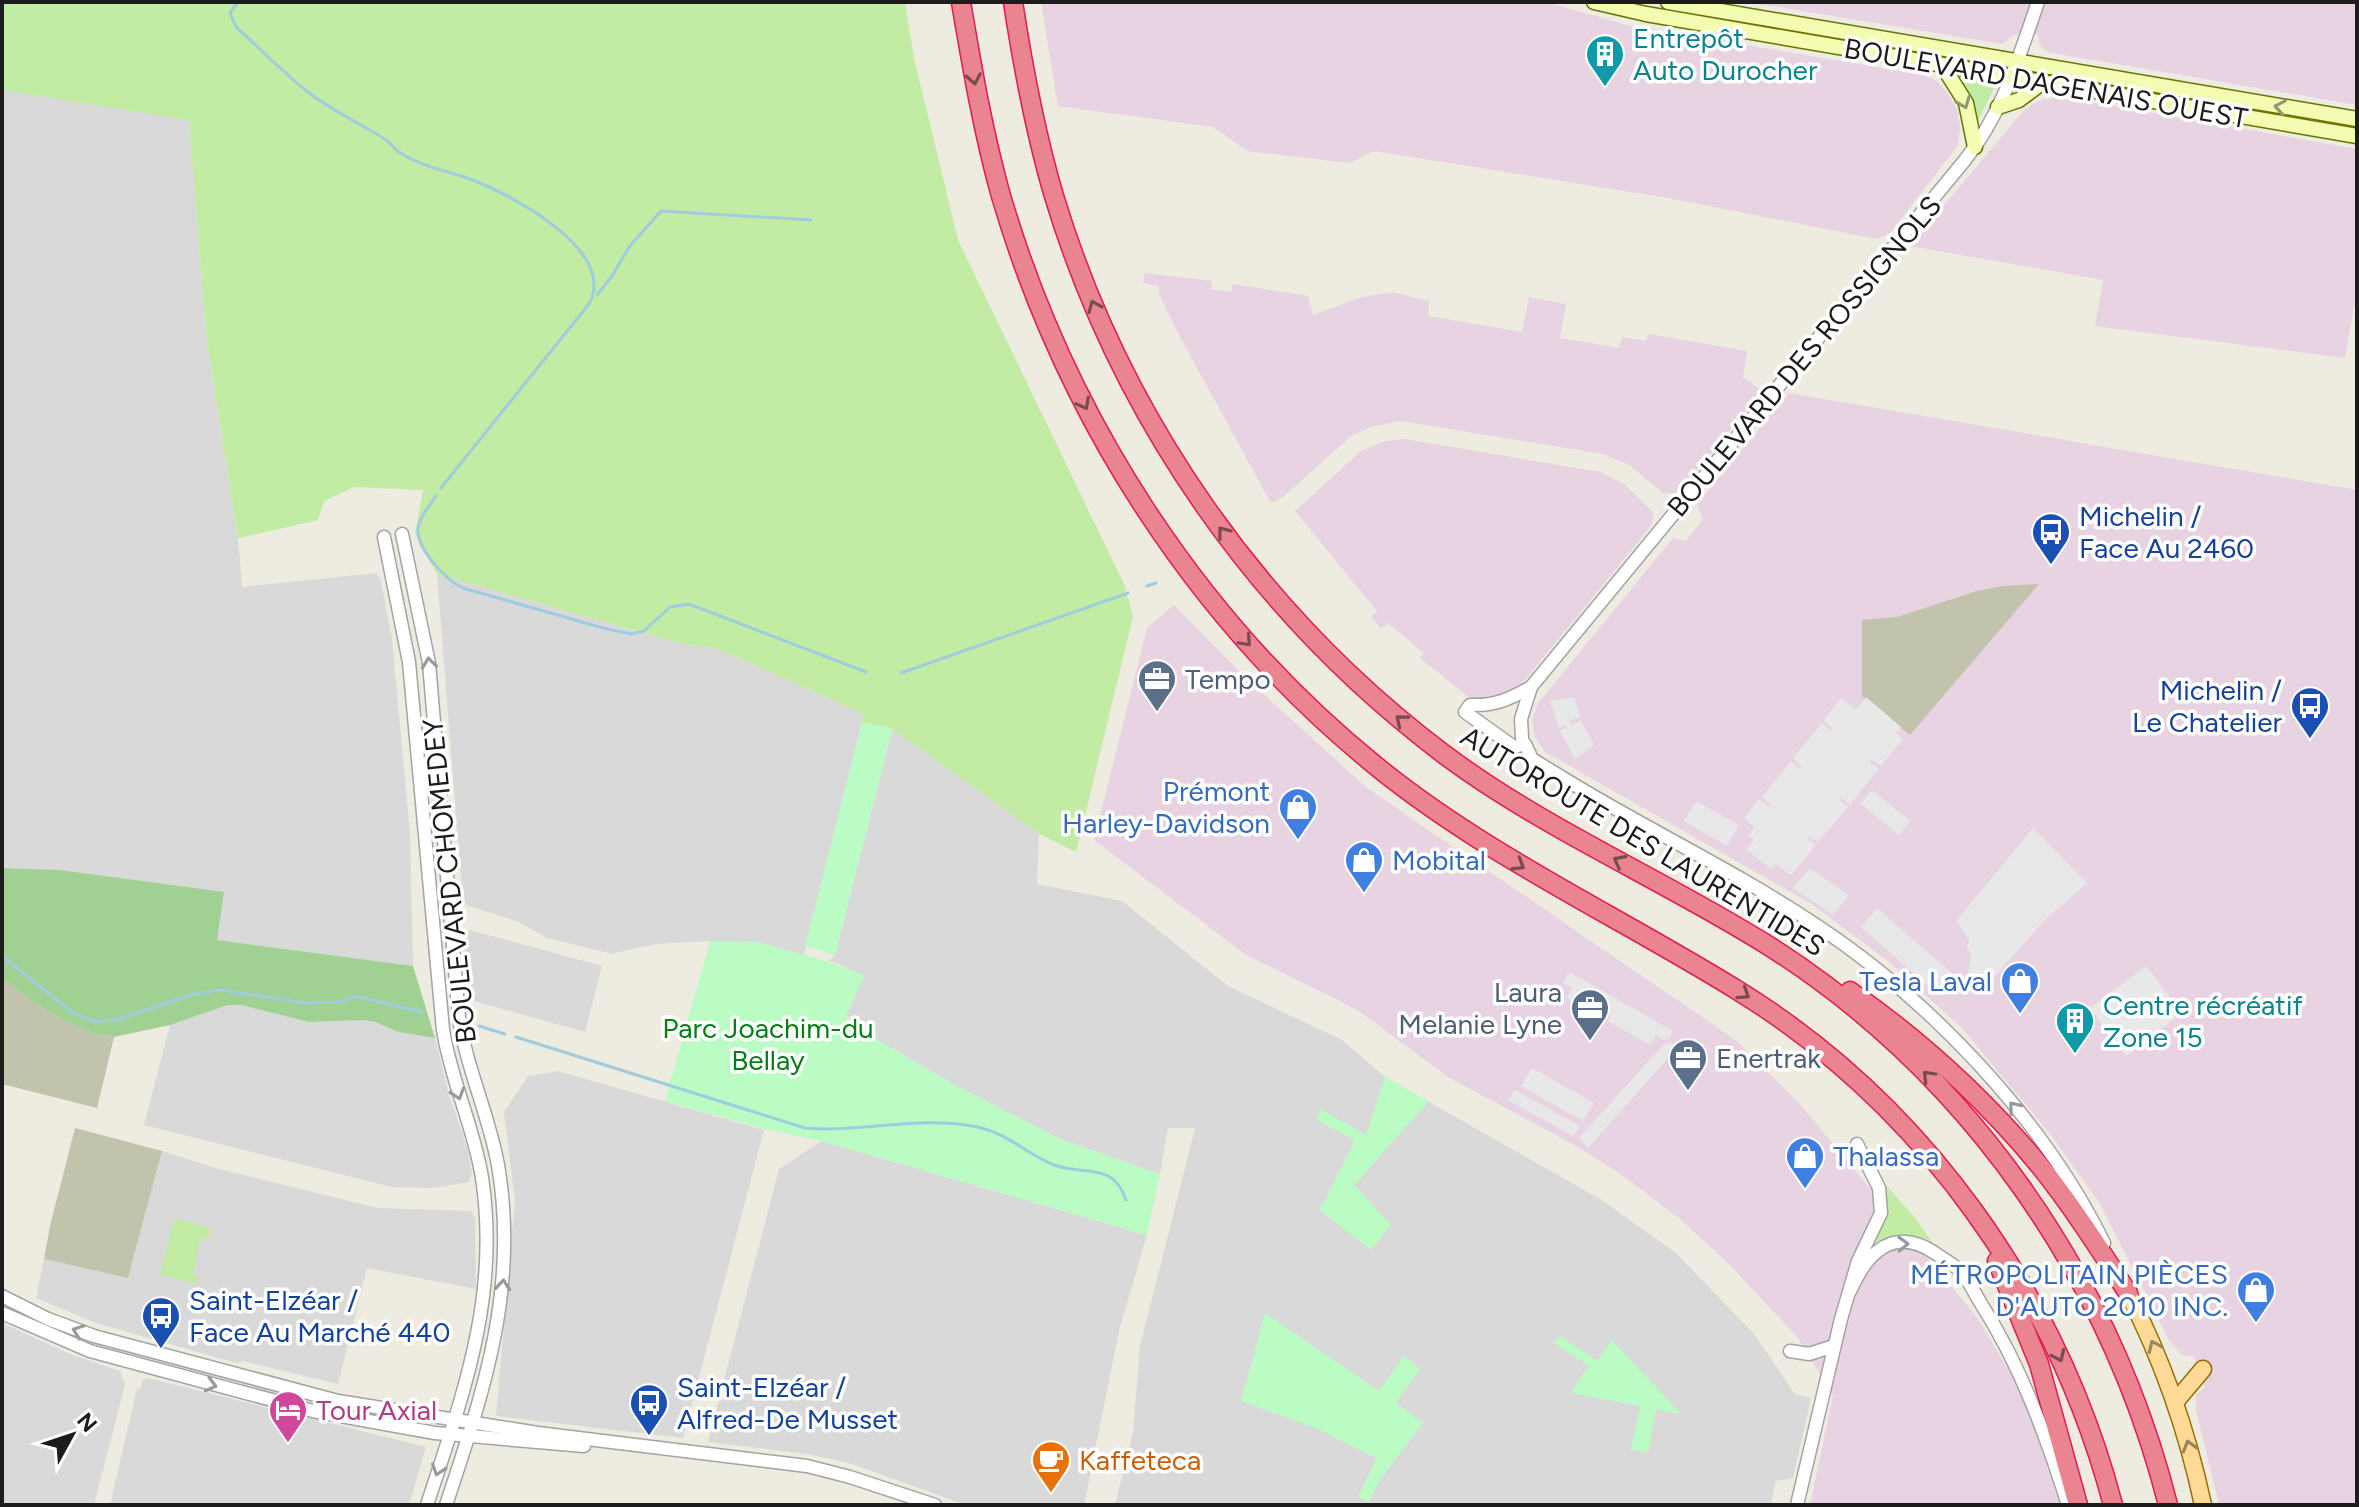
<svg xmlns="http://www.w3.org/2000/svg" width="2359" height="1507" viewBox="0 0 2359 1507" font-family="Figtree,sans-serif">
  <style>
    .residential { fill: #dad9d9 }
    .industrial { fill: #e8d3e2 }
    .construction { fill: #c1c3ac }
    .grass { fill: #c2eca3 }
    .forest { fill: #a1d093 }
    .park { fill: #bafcc4 }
    .parking { fill: #e8e8e8 }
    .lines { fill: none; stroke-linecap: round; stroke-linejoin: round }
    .stream { stroke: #9fccdf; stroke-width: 3 }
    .tertiary-casing { stroke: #a3a3a3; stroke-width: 15 }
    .secondary-casing { stroke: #617600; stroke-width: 17 }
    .primary-casing { stroke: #946e00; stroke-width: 19 }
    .motorway-casing { stroke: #df1b50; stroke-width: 21 }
    .tertiary { stroke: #fff; stroke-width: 12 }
    .secondary { stroke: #f3fcb1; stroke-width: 14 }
    .primary { stroke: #ffd995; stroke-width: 16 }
    .motorway { stroke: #ea8490; stroke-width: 18 }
    .oneway { stroke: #794b50 }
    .oneway2 { stroke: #92976e }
    .oneway3 { stroke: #999 }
    .oneway4 { stroke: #99845f }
    .labels { text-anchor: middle; stroke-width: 7; stroke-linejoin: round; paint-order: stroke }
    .culture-label { font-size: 28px; fill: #0d838f; stroke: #fff; text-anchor: start }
    .street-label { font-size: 28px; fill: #1c1c1c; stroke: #fff }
    .transit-label { font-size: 28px; fill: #164399; stroke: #fff; text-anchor: start }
    .service-label { font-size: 28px; fill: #4e5e75; stroke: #fff; text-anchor: start }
    .shop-label { font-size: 28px; fill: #366cbe; stroke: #fff; text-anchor: end }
    .park-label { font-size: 28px; fill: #067e18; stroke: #fff }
    .hotel-label { font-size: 28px; fill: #b23c85; stroke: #fff; text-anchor: start }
    .food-label { font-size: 28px; fill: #c56008; stroke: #fff; text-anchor: start }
  </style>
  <rect width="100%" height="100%" fill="#eeebe1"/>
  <g class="residential">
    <path d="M2,90L189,119L206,334L238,538L242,587L376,573L381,581L392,639L410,833L413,966L216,940L224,893L60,870L2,868Z"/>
    <path d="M437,574L679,643L718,649L864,714L804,955L757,942L710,941L655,944L612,954L547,938L519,922L463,904Z"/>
    <path d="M892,729L1039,834L1037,884L1122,901L1228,986L1342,1040L1385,1077L1600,1199L1676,1253L1754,1334L1795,1394L1811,1398L1793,1478L1776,1481L1771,1502L1777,1505H1115L1133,1432L1140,1346L1195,1128H1168L1160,1174L1060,1139L958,1087L876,1039L846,1015V967L829,961L835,955Z"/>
    <path d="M470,930L602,966L585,1032L470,1000L464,935Z"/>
    <path d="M228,1005H241L309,1022L363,1020L375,1022L398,1032L435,1038L449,1095L467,1147L472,1173L469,1182L433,1188L391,1187L144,1125L170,1025Z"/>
    <path d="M558,1071L764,1130L683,1438L496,1416L515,1200L504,1112L528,1076Z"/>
    <path d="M821,1141L1147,1235L1119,1331L1084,1505H966L849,1463L806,1454L708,1442L779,1169Z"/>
    <path d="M162,1151L219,1169L378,1208L471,1211L475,1218L476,1289L367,1268L338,1384L243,1361L236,1363L96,1323L36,1298L44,1259L128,1278Z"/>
    <path d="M2,1323L70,1354L120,1371L125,1384L94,1505H2Z"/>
    <path d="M148,1378L426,1447L409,1505H110L137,1388L140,1389L143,1380Z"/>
  </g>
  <g class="industrial">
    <path d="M1041,2H1546L1627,25L1923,75L1937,81L1949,95L1957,110L1960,126L1958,145L1890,233L1877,239L1668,198L1374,151L1350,163L1247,151L1213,127L1058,106Z"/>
    <path d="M1747,2H2357V105L2047,52L2040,45L2038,34L2015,35L2002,44Z"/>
    <path d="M2054,98L2108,105L2357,149V305H2354L2345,358L2095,326L2103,280L1910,246L2024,110L2038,101Z"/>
    <path d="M1145,273L1212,281L1211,289L1231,292L1233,284L1308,296L1313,315L1362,297L1393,292L1429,301L1428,316L1522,332L1529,297L1566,304L1560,338L1619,348L1622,337L1646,341L1648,334L1747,351L1743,377L1762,391L1684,486L1675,493H1663L1629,465L1603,454L1401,421L1373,426L1351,436L1283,497L1271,503L1179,335L1159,294V286L1143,283Z"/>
    <path d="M1789,393L2357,490V1505H2219L2196,1410V1395L2205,1387L2194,1357L2182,1355L2169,1340L2100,1204L2051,1135L1961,1027L1888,961L1810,903L1545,752L1535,737L1532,719L1539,702L1673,538L1686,541L1703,519L1697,504Z"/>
    <path d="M1404,439L1600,472L1624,484L1653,512L1652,524L1639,541L1524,681L1504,696L1480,700L1470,698L1420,658L1424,653L1388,623L1381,629L1371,617L1377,611L1295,511L1361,451L1385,441Z"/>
    <path d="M1174,605L1249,681L1367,788L1737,1041L1798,1102L1976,1316L2015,1381L2033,1422L2060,1505H1810L1833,1396L1798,1338L1731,1266L1680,1219L1618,1172L1569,1142L1448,1077L1366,1016L1342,1002L1246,955L1094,840L1147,628Z"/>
  </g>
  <g class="construction">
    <path d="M2039,584L1910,735L1862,696V620L1897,617L1977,591L2003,586Z"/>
    <path d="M2,983H9L34,1003L63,1020L92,1033L114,1037L97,1108L2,1084Z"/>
    <path d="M75,1128L162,1151L128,1278L44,1259L50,1226Z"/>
  </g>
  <g class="grass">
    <path d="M2,2H905L914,58L958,240L1124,584L1133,617L1076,852L1039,834L892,729L862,722L864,714L718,649L679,643L437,574L415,533L423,490L354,487L324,501L318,520L238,538L206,334L189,120L2,90Z"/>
    <path d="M1954,78L1986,83V86L1990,87L1991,84L1995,86L1976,125Z"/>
    <path d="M1885,1184L1916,1219L1937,1249L1888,1239L1870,1247L1886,1216Z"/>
    <path d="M175,1218L211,1229L208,1239L200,1238L193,1275L199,1277L197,1284L160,1274Z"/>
  </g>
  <path class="forest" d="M2,868L60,870L224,892L217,940L413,966L435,1038L398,1032L375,1022L363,1020L309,1022L241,1005H228L170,1025L114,1037L92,1033L63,1020L34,1003L9,983H2Z"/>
  <g class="park">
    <path d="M862,722L892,729L835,955L805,946Z"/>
    <path d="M710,941L757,942L817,958L865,975L846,1015L876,1039L958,1087L1060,1139L1160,1174L1147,1235L821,1141L764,1129L665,1101Z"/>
    <path d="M1385,1077L1429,1101L1354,1185L1391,1225L1371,1250L1320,1210L1355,1140L1316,1119L1321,1109L1366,1135Z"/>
    <path d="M1265,1313L1379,1391L1404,1356L1420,1369L1396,1403L1423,1423L1379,1481L1369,1502L1358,1497L1377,1458L1315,1428L1241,1401Z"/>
    <path d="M1560,1336L1597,1361L1612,1340L1681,1414L1656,1409L1648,1453L1631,1450L1640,1406L1570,1393L1589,1366L1554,1343Z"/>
  </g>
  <g class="parking">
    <path d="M1574,697L1580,717L1570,721L1571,725L1581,721L1594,745L1575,759L1560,731L1567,727L1565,725L1559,728L1550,701Z"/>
    <path d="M1866,697L1901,727L1896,733L1903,739L1881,766L1872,760L1870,762L1879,769L1850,804L1840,798L1839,800L1848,807L1818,842L1809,836L1808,838L1816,845L1791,875L1776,864L1771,869L1746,849L1754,840L1748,835L1754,827L1744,818L1759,799L1769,807L1771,805L1762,797L1791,761L1800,769L1802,767L1793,758L1822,723L1831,731L1833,729L1824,720L1841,698L1856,710Z"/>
    <path d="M1872,790L1910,821L1899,835L1861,804Z"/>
    <path d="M1696,801L1739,825L1727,846L1684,821Z"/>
    <path d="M2033,828L2087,883L2044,921L1979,994L1967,984L1971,954L1966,947L1970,941L1956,921Z"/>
    <path d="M1810,868L1849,895L1833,915L1793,888Z"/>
    <path d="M1877,908L1954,975L1937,994L1861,927Z"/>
    <path d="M2146,966L2182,1013L2126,1056L2090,1008Z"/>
    <path d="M1569,972L1673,1031L1669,1038L1663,1040L1656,1035L1650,1045L1608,1021L1611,1015L1604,1010L1600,1017L1567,998L1572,988L1563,983Z"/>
    <path d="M1670,1042L1677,1048L1588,1148L1579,1138L1663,1045Z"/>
    <path d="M1532,1068L1594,1103L1583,1121L1521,1086Z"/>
    <path d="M1515,1090L1580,1126L1573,1136L1508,1100Z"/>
  </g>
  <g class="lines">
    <g class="stream">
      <path d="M238,2L230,13L236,27C260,48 282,72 308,92C332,111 360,123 386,140C391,143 394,149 399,152C421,167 449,171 473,180C513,196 618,251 589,304L441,488"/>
      <path d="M597,295L612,276L629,247L661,211L811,220"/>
      <path d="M436,496C429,506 419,518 418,530C417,550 447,581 463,588L603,628L631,634L644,631L670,607L689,604L866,672"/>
      <path d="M1147,586L1156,583"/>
      <path d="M901,673L1128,593"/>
      <path d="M2,956L72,1012L94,1022L120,1019L194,994L220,990L306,1003L341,1002L355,996L422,1012"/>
      <path d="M479,1026L505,1034"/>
      <path d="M516,1037L805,1128C863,1133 920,1115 977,1127C1007,1133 1027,1154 1054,1165C1084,1176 1113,1161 1126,1200"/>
    </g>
    <defs>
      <g id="tertiary">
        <path d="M2038,2C2019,57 2002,114 1965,160L1531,687C1510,699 1495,706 1470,705L1465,712L1514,747L1525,744L1532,759L1568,781C1650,831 1737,872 1816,925C1931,1001 2043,1119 2104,1243"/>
        <path d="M402,534L429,663L459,1018C467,1070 489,1115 498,1165C519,1287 484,1391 446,1505"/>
        <path d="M384,537L409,662L443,1030C451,1081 474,1127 482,1178C500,1296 463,1395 427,1505"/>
        <path d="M1522,738L1521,719L1531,687"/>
        <path d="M1850,1291C1857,1277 1865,1260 1878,1251C1896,1236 1917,1241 1935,1253C1943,1259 1953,1264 1960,1271C1968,1279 1974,1292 1980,1302C2020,1364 2046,1435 2068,1505"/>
        <path d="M2,1296L48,1319L94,1336L338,1401L538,1433L807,1466L850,1477L935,1505"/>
        <path d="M2,1313L90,1351L313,1411L435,1433L584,1446"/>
        <path d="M1790,1351L1809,1354L1834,1346"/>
        <path d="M1797,1505L1841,1319L1858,1261L1881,1213L1879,1188L1857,1144"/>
      </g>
      <g id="secondary">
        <path d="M1594,2L1646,14L2357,136"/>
        <path d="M1668,2L2357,119"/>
        <path d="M1942,65L1966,103L1975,147"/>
        <path d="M1998,107L2019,100L2043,82"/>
      </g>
      <g id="primary">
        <path d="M2128,1293C2163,1361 2187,1430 2203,1505"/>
        <path d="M2176,1401L2203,1369"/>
      </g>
      <g id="motorway">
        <path d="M961,2C972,67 983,132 1001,196C1066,417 1196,620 1376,766C1487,856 1616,915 1737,990C1924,1105 2057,1294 2113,1505"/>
        <path d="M1013,2C1023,67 1035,132 1054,196C1121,418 1259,615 1445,755C1546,830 1662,879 1769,946C1969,1073 2110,1277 2168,1505"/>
        <path d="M1850,991C1921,1041 1985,1099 2040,1166C2072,1206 2100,1250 2128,1293"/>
        <path d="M1997,1261L2039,1364L2078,1505"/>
      </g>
    </defs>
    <use href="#tertiary" class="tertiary-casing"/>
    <use href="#secondary" class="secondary-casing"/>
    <use href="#primary" class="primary-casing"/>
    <use href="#motorway" class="motorway-casing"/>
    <use href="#tertiary" class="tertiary"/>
    <use href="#secondary" class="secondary"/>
    <use href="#primary" class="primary"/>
    <use href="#motorway" class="motorway"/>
  </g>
  <defs><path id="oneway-chevron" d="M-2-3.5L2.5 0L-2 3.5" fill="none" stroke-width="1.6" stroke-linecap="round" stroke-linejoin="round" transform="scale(2)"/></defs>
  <g class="oneway">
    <use href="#oneway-chevron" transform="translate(974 79) rotate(80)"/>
    <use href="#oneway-chevron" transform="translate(1094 306) rotate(-113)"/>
    <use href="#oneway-chevron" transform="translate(1084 404) rotate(62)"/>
    <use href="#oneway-chevron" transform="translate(1223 532) rotate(-127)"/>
    <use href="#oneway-chevron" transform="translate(1246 641) rotate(48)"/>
    <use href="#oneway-chevron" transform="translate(1401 720) rotate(-140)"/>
    <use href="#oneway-chevron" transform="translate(1619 861) rotate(-152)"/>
    <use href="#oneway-chevron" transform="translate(1519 865) rotate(31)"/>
    <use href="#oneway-chevron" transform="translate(1744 994) rotate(33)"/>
    <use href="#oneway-chevron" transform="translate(1928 1076) rotate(-134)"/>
    <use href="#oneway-chevron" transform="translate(2059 1356) rotate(65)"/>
  </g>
  <g class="oneway2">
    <use href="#oneway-chevron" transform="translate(1964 103) rotate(68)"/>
    <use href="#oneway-chevron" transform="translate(2280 107) rotate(-170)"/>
  </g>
  <g class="oneway3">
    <use href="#oneway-chevron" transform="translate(429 663) rotate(-97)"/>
    <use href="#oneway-chevron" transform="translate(458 1094) rotate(72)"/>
    <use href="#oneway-chevron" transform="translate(2014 1107) rotate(-130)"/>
    <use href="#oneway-chevron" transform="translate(1903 1244) rotate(-2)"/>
    <use href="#oneway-chevron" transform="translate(503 1285) rotate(-85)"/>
    <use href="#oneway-chevron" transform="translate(78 1331) rotate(-160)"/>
    <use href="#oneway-chevron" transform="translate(211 1385) rotate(15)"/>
    <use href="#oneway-chevron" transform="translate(438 1470) rotate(108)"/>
  </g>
  <g class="oneway4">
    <use href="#oneway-chevron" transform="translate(2154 1346) rotate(-114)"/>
    <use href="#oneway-chevron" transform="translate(2189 1446) rotate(-106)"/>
  </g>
  <defs>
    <symbol id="building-pin" viewBox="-11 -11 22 30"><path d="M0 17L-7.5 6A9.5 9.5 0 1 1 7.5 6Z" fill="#0f9aa8" stroke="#fff"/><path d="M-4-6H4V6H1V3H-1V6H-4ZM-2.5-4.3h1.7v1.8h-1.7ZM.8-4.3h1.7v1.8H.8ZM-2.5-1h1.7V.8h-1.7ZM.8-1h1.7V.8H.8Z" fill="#fff"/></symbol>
    <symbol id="bus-pin" viewBox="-11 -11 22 30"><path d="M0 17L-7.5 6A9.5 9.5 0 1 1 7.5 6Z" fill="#1a4fb4" stroke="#fff"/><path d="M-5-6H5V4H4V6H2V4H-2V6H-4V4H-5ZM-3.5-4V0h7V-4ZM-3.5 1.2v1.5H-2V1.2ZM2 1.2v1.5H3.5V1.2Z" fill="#fff"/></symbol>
    <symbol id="office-pin" viewBox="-11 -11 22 30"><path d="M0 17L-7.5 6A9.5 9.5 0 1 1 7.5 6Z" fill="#5c6f8a" stroke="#fff"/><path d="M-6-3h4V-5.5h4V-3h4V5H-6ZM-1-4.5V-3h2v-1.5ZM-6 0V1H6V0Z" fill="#fff"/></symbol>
    <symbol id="shop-pin" viewBox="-11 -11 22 30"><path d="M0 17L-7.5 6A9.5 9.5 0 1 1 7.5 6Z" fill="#3f7fe0" stroke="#fff"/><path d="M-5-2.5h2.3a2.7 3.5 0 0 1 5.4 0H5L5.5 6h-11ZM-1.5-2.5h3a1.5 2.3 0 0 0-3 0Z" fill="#fff"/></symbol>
    <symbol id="hotel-pin" viewBox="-11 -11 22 30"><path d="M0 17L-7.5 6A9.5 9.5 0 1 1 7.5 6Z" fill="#d1479c" stroke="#fff"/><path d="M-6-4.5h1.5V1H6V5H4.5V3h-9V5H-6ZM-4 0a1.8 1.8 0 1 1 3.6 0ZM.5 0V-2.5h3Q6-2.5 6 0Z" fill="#fff"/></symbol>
    <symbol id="cafe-pin" viewBox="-11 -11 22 30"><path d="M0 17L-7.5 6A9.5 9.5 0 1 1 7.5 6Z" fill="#e8710a" stroke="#fff"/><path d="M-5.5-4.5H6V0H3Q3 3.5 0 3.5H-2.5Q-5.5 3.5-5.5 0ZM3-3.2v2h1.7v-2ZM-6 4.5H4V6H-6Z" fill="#fff"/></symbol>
  </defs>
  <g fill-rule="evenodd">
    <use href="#building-pin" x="1583" y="32" width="44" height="60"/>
    <use href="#bus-pin" x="2029" y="510" width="44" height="60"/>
    <use href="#office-pin" x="1135" y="657" width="44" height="60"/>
    <use href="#bus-pin" x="2288" y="684" width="44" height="60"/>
    <use href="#shop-pin" x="1276" y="785" width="44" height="60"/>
    <use href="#shop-pin" x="1342" y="838" width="44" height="60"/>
    <use href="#shop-pin" x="1998" y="959" width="44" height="60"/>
    <use href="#office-pin" x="1568" y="986" width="44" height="60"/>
    <use href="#building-pin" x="2053" y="999" width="44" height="60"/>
    <use href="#office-pin" x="1666" y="1036" width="44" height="60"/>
    <use href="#shop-pin" x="1783" y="1134" width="44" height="60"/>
    <use href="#shop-pin" x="2234" y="1268" width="44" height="60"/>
    <use href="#bus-pin" x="139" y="1294" width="44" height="60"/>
    <use href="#bus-pin" x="627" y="1381" width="44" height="60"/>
    <use href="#hotel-pin" x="266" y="1388" width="44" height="60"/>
    <use href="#cafe-pin" x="1029" y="1438" width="44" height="60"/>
  </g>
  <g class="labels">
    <g class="culture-label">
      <text x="1633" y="48">Entrepôt<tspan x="1633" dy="32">Auto Durocher</tspan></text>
      <text x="2103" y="1015">Centre récréatif<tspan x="2103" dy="32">Zone 15</tspan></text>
    </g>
    <g class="street-label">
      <text transform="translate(2046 83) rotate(10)" y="10">BOULEVARD DAGENAIS OUEST</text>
      <text transform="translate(1804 356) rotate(-50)" y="10">BOULEVARD DES ROSSIGNOLS</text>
      <text transform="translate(1643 841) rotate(31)" y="10">AUTOROUTE DES LAURENTIDES</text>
      <text transform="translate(449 881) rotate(-96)" y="10">BOULEVARD CHOMEDEY</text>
    </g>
    <g class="transit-label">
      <text x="2079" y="526">Michelin /<tspan x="2079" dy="32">Face Au 2460</tspan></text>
      <text x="2282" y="700" text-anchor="end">Michelin /<tspan x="2282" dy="32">Le Chatelier</tspan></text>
      <text x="189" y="1310">Saint-Elzéar /<tspan x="189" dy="32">Face Au Marché 440</tspan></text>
      <text x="677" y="1397">Saint-Elzéar /<tspan x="677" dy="32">Alfred-De Musset</tspan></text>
    </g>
    <g class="service-label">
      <text x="1185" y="689">Tempo</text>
      <text x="1562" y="1002" text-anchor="end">Laura<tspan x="1562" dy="32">Melanie Lyne</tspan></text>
      <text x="1716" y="1068">Enertrak</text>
    </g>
    <g class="shop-label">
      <text x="1270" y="801">Prémont<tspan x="1270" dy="32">Harley-Davidson</tspan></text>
      <text x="1392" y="870" text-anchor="start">Mobital</text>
      <text x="1992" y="991">Tesla Laval</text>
      <text x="1833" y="1166" text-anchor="start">Thalassa</text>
      <text x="2228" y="1284">MÉTROPOLITAIN PIÈCES<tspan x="2228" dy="32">D'AUTO 2010 INC.</tspan></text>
    </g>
    <g class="park-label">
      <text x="768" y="1038">Parc Joachim-du<tspan x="768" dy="32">Bellay</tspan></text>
    </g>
    <g class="hotel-label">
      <text x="316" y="1420">Tour Axial</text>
    </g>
    <g class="food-label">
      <text x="1079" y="1470">Kaffeteca</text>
    </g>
  </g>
  <rect width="2359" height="1507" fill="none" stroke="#1c1c1c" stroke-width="8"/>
  <g transform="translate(72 1435) rotate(50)" stroke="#ffffff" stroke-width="6" paint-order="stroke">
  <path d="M0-6L14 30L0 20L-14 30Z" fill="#1c1c1c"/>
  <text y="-12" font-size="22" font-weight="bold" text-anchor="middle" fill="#1c1c1c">N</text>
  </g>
</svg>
